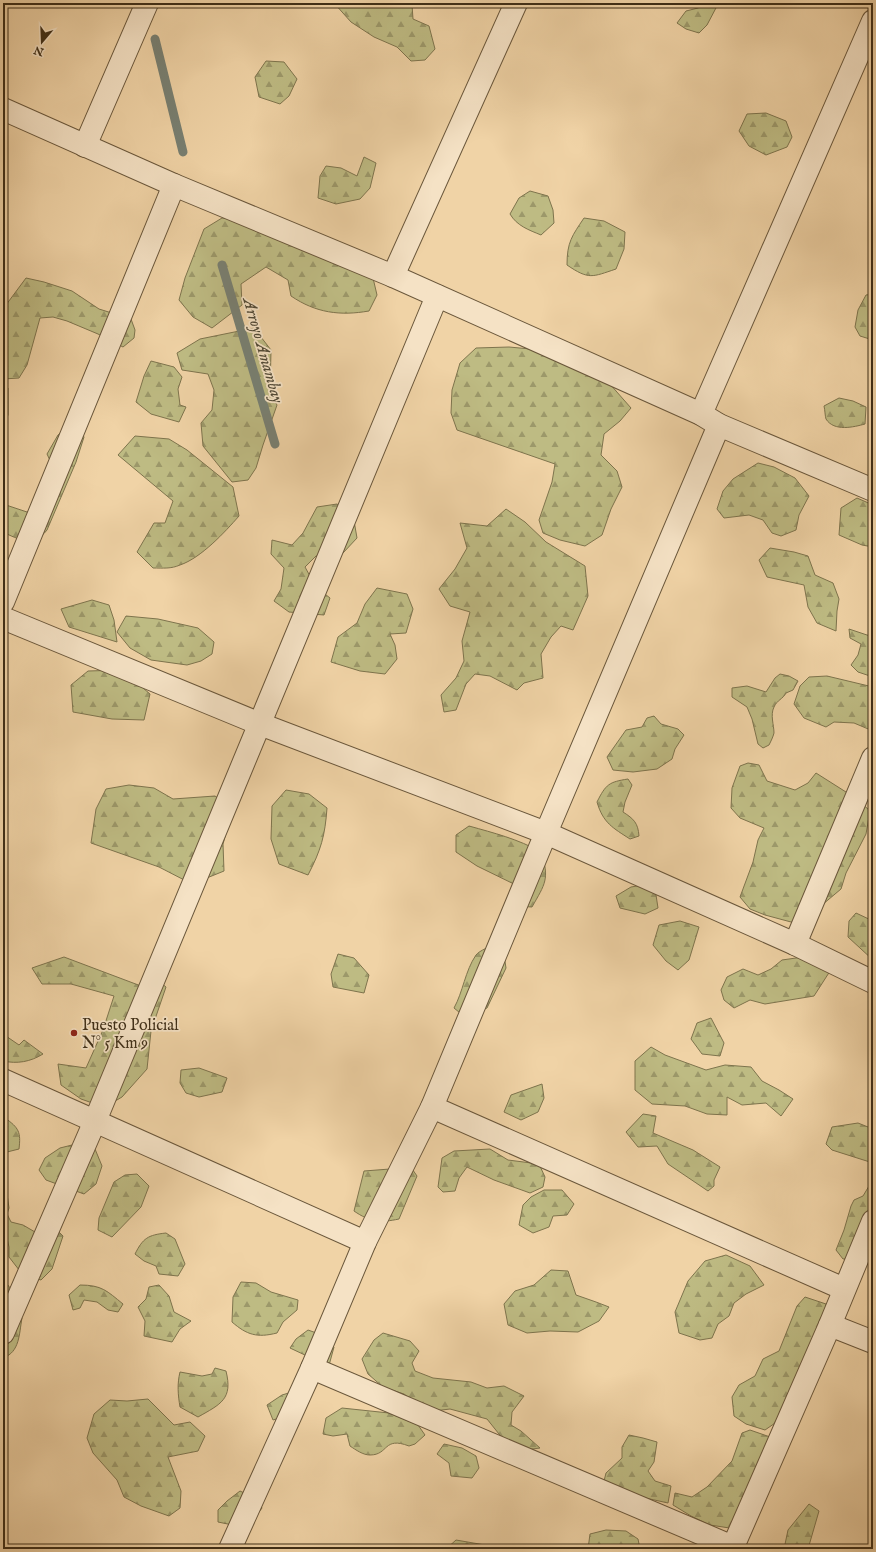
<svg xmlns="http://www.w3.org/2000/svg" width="876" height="1552" viewBox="0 0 876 1552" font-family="'IM FELL English',serif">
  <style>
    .forest { fill: url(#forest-firs); stroke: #7e744d }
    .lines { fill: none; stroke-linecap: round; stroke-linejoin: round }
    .stream { stroke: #788073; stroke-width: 9 }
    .street-casing { stroke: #6a573b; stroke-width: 24 }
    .street { stroke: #f5e2c5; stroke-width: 22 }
    .poi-dot { fill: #8f2418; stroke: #f5e2c5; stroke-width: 1.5 }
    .labels { text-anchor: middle; stroke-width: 3.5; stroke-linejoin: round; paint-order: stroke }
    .poi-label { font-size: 16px; fill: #3e2e17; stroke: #f5e2c5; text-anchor: start }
    .water-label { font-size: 17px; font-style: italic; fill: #514936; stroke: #f5e2c5 }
  </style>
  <defs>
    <pattern id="forest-firs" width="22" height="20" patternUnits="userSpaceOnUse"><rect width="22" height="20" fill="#bebb83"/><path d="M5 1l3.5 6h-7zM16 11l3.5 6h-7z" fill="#9c986a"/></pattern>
  </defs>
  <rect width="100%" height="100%" fill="#f0d3a6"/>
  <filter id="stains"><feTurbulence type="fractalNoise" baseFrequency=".005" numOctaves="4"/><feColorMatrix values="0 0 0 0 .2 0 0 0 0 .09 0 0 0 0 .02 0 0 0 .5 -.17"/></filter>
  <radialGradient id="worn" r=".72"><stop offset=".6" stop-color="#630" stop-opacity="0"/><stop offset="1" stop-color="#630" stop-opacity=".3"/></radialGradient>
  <g class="forest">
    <path d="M334,3H415L412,5L413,19L429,26L435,49L425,60L411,61L397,47L374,37L351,22Z"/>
    <path d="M706,3H716L717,6L707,25L699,33L686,29L677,23L686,11L698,8Z"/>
    <path d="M266,61L284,62L297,79L289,96L280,104L259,97L255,77Z"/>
    <path d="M766,113L786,121L792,137L787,147L766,155L749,146L739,131L747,114Z"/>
    <path d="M364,157L376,163L370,188L360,199L336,204L318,198L320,176L326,166L341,168L357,176Z"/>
    <path d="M530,191L548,196L553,210L554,223L541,235C529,230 517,226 510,214L519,198Z"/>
    <path d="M222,218L253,221L373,278L377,295L369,311C340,316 316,313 291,296L288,280L266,267L241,284L242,305L212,328L193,317L179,300L185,278L204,229Z"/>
    <path d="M584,218L604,221L625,232L624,249L616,269C592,277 589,280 567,265C567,242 572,236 584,218Z"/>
    <path d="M26,278L44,282L72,291L99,309L131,319L135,330L134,338L123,347L98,334L67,321L53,317L40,318L27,365L19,378L3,379V309Z"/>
    <path d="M873,294V340L860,336L855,327L858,310L866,295Z"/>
    <path d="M254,328L271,350L270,393L277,405L263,445L256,468L248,480L232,482L203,446L201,423L212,410L214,390L208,374L182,370L177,353L200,339Z"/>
    <path d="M509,347L552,351L609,383L631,408L620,421L604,434L601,455L617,471L622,487L611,509L602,535L585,546L560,540L543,533L539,520L552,482L555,464L457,430L451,413L452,390L460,363L476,348Z"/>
    <path d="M151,361L174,367L182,377L178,389L180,405L186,407L179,422L151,414L136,402L144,376Z"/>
    <path d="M3,385L8,388V415L3,426Z"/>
    <path d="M839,398L853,401L866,407L865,424C854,427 834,432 826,419C825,416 825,410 824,406Z"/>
    <path d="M69,426L81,432L84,437L76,462L47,530C34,547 19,540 3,532V504L27,512L37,511L54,469L47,454L58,435Z"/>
    <path d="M135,436L169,439L187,450L233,487L239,516C225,532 201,558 180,565C171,569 163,568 153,568L137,552L154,523H165L173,501L118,455Z"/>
    <path d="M758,463L774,467L795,478L809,496L799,515L796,530L781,536L772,533L763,520L749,515L724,518L717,509L723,491L733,479Z"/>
    <path d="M857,498L873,505V547L862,545L839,535L841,508Z"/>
    <path d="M337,504L353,515L357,538L343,553L316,556L305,567L316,587L330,598L324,615L289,612L274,601L281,589L284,568L271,554L272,540L292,545L303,533L317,507Z"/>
    <path d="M506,509L525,522L546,542L585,566L588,596L573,630L561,626L551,637L541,654L543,678L524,683L517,690L490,676L475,674L466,684L456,710L444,712L441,695L456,678L464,661L462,641L470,612L450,606L439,589L455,569L467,548L460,523L487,526Z"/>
    <path d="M770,548L794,552L808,556L815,575L833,583L839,599L837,611L836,631L817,623L808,607L804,585L767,577L759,560Z"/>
    <path d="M377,588L407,594L413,609L406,633L390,634L395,645L397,659L385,674L360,671L331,662L338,637L357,623L365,604Z"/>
    <path d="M92,600L109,605L114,620L117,642L69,627L61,609Z"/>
    <path d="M126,616L158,619L198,628L214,642L212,654L201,661L187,665L151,660L130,648L117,632Z"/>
    <path d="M849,629L873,637V677L858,672L851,665L858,655L861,644L850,638Z"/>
    <path d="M122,670L150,694L144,720L112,719L73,712L71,685L88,671Z"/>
    <path d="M780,674L789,676L798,681L793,690L786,693C783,699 777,700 774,707C770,715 774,725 774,733C773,737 771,741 769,745L763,748L758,744L752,719L747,707L732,697V688L747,686L766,692L775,678Z"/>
    <path d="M827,676L873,687V731L854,723L834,722L826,727L804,718L794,704L800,686L809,677Z"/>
    <path d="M654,716L661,724L678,729L684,735L675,749L672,759L657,769L633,772L613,770L607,757L626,730L642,727L647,718Z"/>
    <path d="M748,763L759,765L767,781L795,790L808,783L816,773L857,799L870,811L866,834L846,873L841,889L803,921L791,922L765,915L750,909L740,897L753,862L758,840L764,828L740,818L731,808L732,788L740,766Z"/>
    <path d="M628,779L632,785L625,802L623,812C634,819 638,823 639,836L630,839C613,828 603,823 597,802C606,784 609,782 628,779Z"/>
    <path d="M129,785L154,788L173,799L215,796L233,808L223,844L224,871L192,884L159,867L91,843L96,809L106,789Z"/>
    <path d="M286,790L309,794L327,808C325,836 321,850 308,875L279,864L271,839L272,806Z"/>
    <path d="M469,826C494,833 518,839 541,852C550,879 545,884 532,907L515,906L520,887L477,866L456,852V835Z"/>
    <path d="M649,884L656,895L658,908L645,914L620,908L616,896L631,887Z"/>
    <path d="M856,913L873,921V960L848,937L849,921Z"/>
    <path d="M680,921L699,927L689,960L678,970L666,961L653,945L659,925Z"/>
    <path d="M495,944L503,949L506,968L487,1008L465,1017L454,1008C463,992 465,971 476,955C480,950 490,947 495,944Z"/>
    <path d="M338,954L354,958L369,975L364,993L333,987L331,974Z"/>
    <path d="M64,957L141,986L155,978L166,987L151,1031L147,1069L122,1097L110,1104L98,1105L81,1099L61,1085L58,1064L86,1068L103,1030L114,996L71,984H42L32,968Z"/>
    <path d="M803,957L832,968L814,996L765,1004L750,1000L734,1008L724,1000L721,990L727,977L743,969L758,975L771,969L782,960Z"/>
    <path d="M711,1018L724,1043L720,1056L702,1054L691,1039L697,1023Z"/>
    <path d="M3,1034L19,1045L24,1040L43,1054C30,1062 17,1064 3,1061Z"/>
    <path d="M651,1047L665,1055L706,1070L725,1065L751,1067L762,1081L779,1090L793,1099L781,1116L766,1103L742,1105L727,1097V1115L707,1114L685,1106L652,1104L635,1090V1061Z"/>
    <path d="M199,1068L227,1078L222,1092L199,1097L186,1093L180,1083L181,1070Z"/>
    <path d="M542,1084L544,1098L538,1112L521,1120L504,1112L511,1095Z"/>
    <path d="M643,1114L656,1116L653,1133L693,1150L720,1167L714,1180V1186L708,1191L668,1164L657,1146L638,1147L626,1132Z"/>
    <path d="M3,1118H5C19,1128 21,1132 19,1149L3,1153Z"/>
    <path d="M858,1123L873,1129V1234L860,1258L843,1259L836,1250L844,1230L851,1206L854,1200L863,1196L872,1181L873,1163L832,1150L826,1144L832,1127Z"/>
    <path d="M80,1143L95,1149L102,1166L96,1184L84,1194L46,1180L39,1170L45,1158L60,1148Z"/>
    <path d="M490,1149L508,1160L539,1164L545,1177L543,1187L530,1193L494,1180L467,1167L459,1178L455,1191L443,1192L438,1187L442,1158L454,1151Z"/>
    <path d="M408,1163L417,1176L399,1219C380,1223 370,1222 354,1211L364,1171L390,1169Z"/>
    <path d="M137,1174L149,1186L141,1207L112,1237L98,1230L99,1218L114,1182L125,1175Z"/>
    <path d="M544,1190H562L574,1204L567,1215L553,1216L549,1227L533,1233L519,1225L523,1205L531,1197Z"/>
    <path d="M3,1193L7,1194L9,1208L7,1214L11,1222L23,1225L35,1232L55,1228L63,1236L52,1269L41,1280L23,1275L9,1257V1247L6,1234L3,1233Z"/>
    <path d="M166,1233L175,1239L185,1264L178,1276L159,1274L156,1266L144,1261L135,1254C143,1238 148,1235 166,1233Z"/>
    <path d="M726,1255L750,1266L764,1285L746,1294L734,1303L729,1316L718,1324L712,1338L700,1340L679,1333L675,1312L688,1281L705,1261Z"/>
    <path d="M551,1270L568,1271L576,1295L596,1302L609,1307L599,1321L578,1332L550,1331L527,1333L508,1325L504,1304L515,1291L534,1285Z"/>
    <path d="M3,1279L11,1289L12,1309L22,1318C19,1334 20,1352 3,1358Z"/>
    <path d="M241,1282L256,1283L271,1292L298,1300L297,1310L283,1322L277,1333C257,1338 247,1335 232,1322L233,1297Z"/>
    <path d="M80,1285C102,1285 107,1291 123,1304L118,1312L108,1310L97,1302L84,1300L80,1308L73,1310L69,1295Z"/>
    <path d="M159,1285L169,1296L174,1312L191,1321L180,1329L172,1342L144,1336L145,1321L138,1307L146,1299L149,1287Z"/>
    <path d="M805,1297L826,1304V1317L781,1419L765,1430L746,1424L734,1416L732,1397L739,1385L755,1376L763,1359L779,1351L797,1306Z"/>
    <path d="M308,1330L322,1335L334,1347L328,1369L313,1388L289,1415L273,1420L267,1405L282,1395L292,1392L307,1356L290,1348L296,1339Z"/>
    <path d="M383,1333L410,1341L419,1351L412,1363L415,1371L433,1378L471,1382L487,1388L504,1386L524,1396L512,1412L511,1425L521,1431L540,1448L525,1450L507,1444L487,1419L450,1409L434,1411L420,1406L404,1394L383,1387L368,1374L362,1359L374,1340Z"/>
    <path d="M215,1368L226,1371C233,1399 221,1404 198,1417L180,1407C178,1395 177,1384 180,1372L202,1376L212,1374Z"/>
    <path d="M148,1399L174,1425L190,1422L205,1436L198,1451L168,1457L181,1491L180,1508L169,1516L141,1506L124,1497L117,1480L93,1453L87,1438L94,1414L110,1400L127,1401Z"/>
    <path d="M342,1408L389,1413L418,1425L425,1435L415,1444L409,1446C383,1436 389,1455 370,1455C363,1455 356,1450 350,1446L347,1434L333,1436L323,1434L326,1418Z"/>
    <path d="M750,1430L773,1438L736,1529L710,1525L691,1516L673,1505L675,1493L692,1497L707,1487L732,1461L742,1433Z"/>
    <path d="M629,1435L643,1438L657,1442L654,1462L648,1471L655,1481L671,1486L668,1503L641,1497L603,1485L606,1473L622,1458V1447Z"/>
    <path d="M444,1444L462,1448L476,1456L479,1468L472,1478L451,1476L449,1463L437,1454Z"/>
    <path d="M240,1491L257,1499L262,1508L247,1528L218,1522V1510L227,1501Z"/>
    <path d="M809,1504L819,1511L808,1549H784L788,1530Z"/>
    <path d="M606,1530L626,1531L638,1539L640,1549H588L590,1534Z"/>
    <path d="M456,1540L485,1545L489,1549H446Z"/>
  </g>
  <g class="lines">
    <g class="stream">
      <path d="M155,39L183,152"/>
      <path d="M222,265L275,444"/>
    </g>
    <defs>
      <g id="street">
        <path d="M3,109L174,185L393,276L701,414L719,425L873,490"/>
        <path d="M85,146L147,3"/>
        <path d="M393,276L516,3"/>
        <path d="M701,414L873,21"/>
        <path d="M3,602L174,185"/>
        <path d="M3,618L260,724L546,833L795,944L873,982"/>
        <path d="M795,944L873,758"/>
        <path d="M3,1080L365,1242"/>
        <path d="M432,1107L844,1289"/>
        <path d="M830,1325L873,1342"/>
        <path d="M3,1333L95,1121L437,296"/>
        <path d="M312,1368L733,1547"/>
        <path d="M230,1549L312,1368L365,1242L432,1107L546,833L719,425"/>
        <path d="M732,1549L830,1325L873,1221"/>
      </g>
    </defs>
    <use href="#street" class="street-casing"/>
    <use href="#street" class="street"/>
  </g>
  <circle class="poi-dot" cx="74" cy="1033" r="4"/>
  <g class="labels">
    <g class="poi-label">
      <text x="82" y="1030">Puesto Policial<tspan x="82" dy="18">N° 5 Km 9</tspan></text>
    </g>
    <g class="water-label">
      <text transform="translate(264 350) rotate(74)" y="6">Arroyo Amambay</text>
    </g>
  </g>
  <rect width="876" height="1552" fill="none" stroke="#f0d3a6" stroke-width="16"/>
  <rect x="4" y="4" width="868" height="1544" fill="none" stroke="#3e2e17" stroke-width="2"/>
  <rect x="8" y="8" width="860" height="1536" fill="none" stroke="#3e2e17"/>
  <g transform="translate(42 42) rotate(199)" stroke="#f5e2c5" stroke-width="3" paint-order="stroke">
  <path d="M0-3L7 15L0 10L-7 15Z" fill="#3e2e17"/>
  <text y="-6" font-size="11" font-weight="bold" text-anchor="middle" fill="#3e2e17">N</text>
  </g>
  <rect width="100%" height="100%" filter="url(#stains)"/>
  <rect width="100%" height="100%" fill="url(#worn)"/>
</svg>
